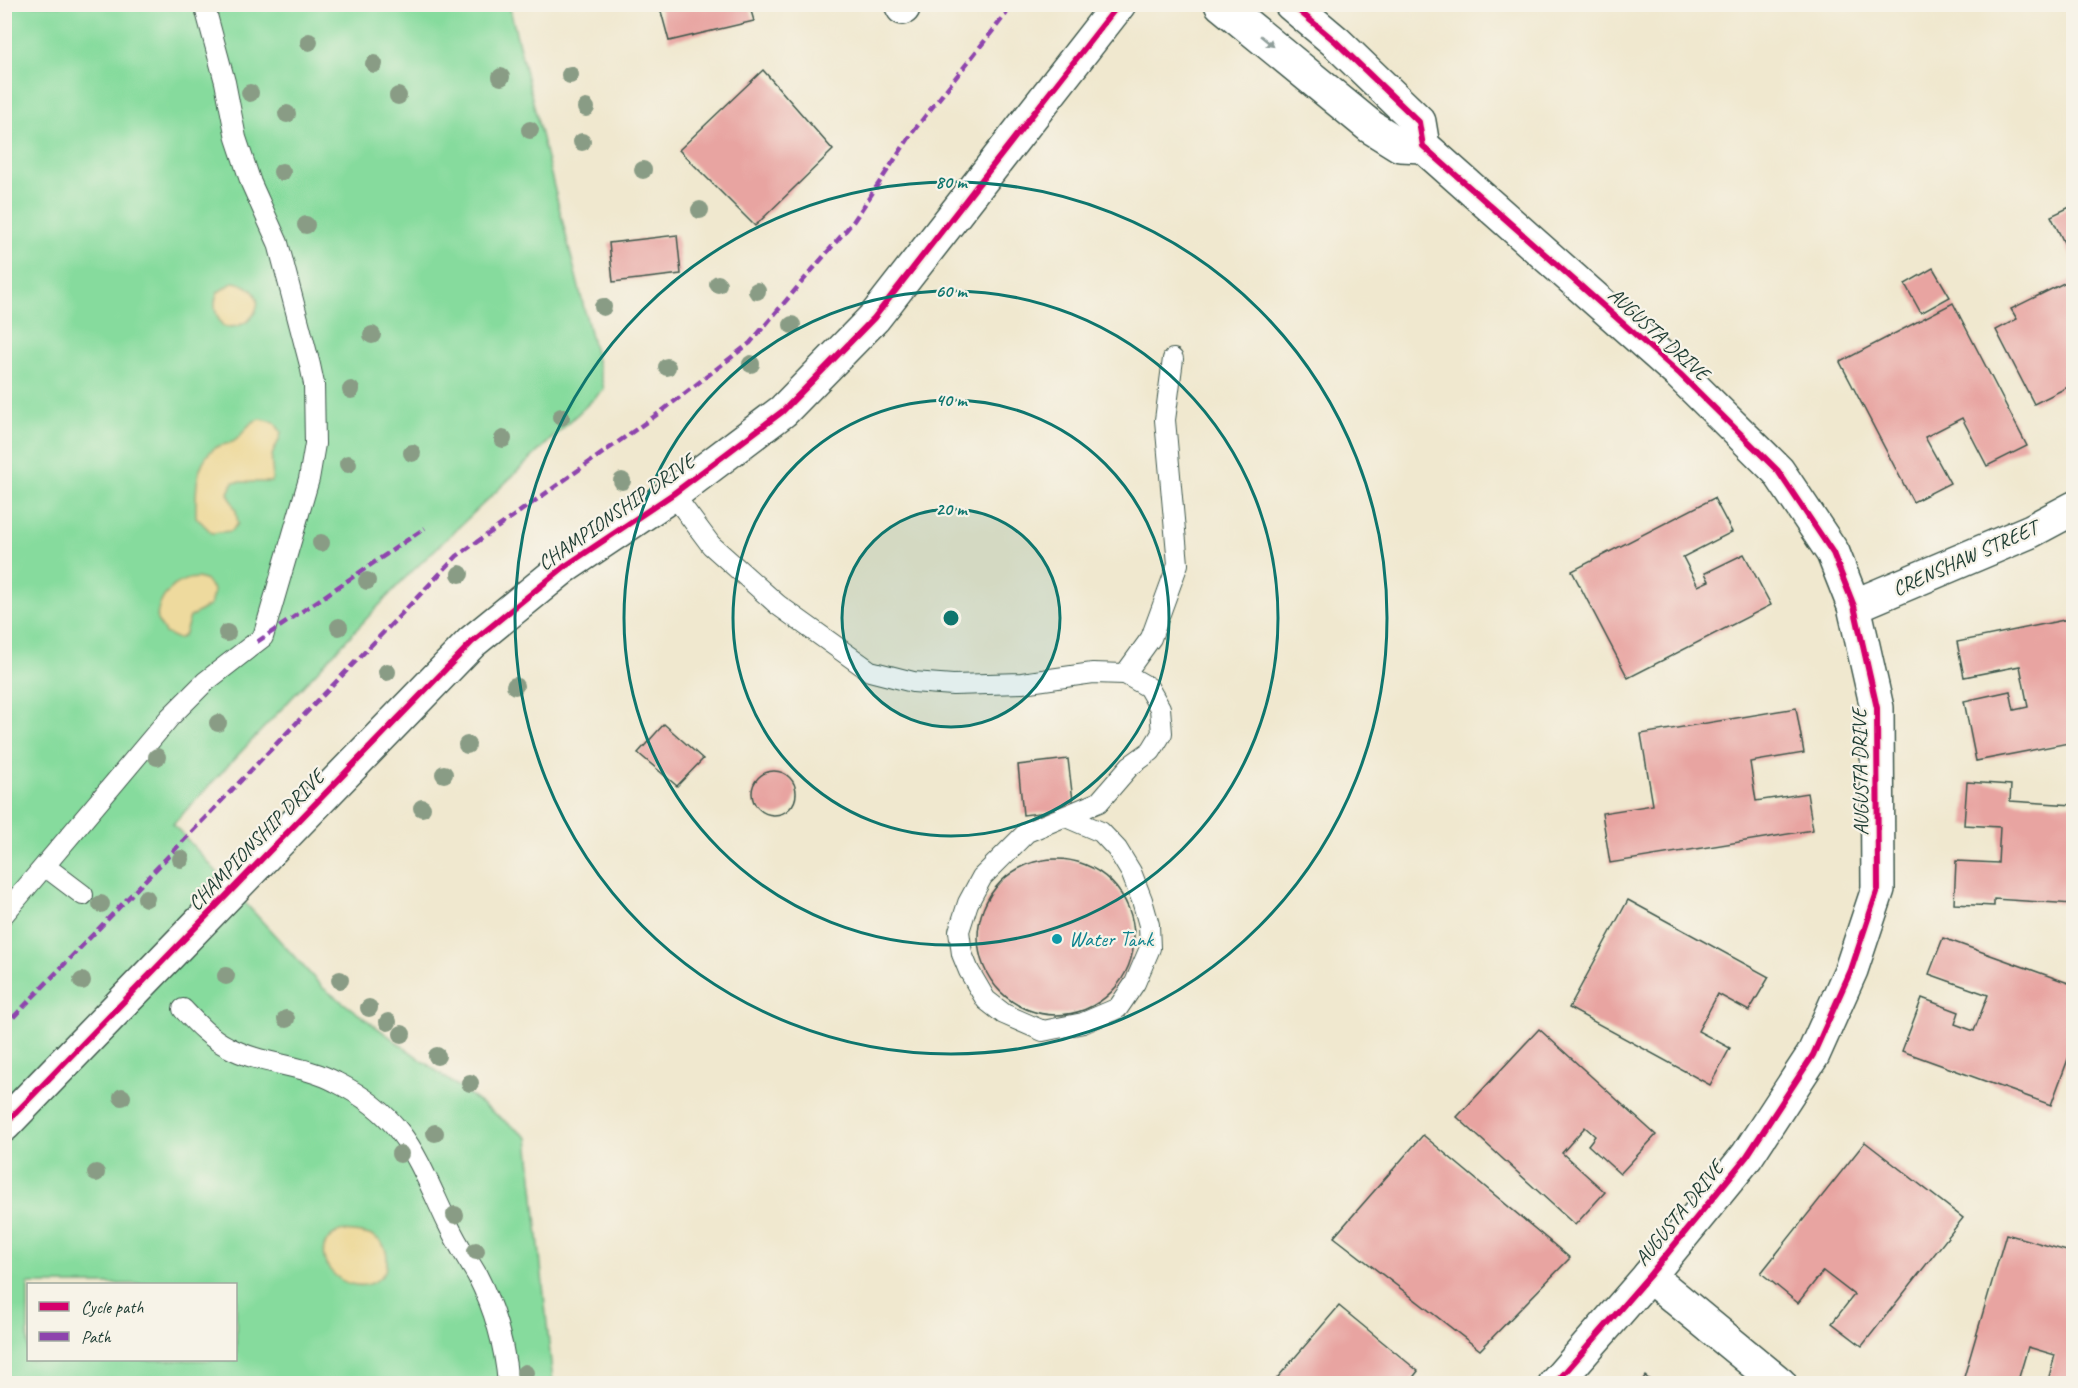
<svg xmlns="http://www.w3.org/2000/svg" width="2078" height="1388" viewBox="0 0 2078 1388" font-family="Caveat,sans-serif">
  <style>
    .green { fill: #86db9d; stroke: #528c68; stroke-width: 1.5; fill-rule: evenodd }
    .sand { fill: #eeda9e; stroke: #868c69; stroke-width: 1.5 }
    .building { fill: #e8a4a1 }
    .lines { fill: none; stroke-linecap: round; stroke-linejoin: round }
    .lane-casing { stroke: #3e574b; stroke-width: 22 }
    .street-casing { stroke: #3e574b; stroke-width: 36 }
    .secondary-casing { stroke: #3e574b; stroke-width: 36 }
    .lane { stroke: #fff; stroke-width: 20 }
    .street { stroke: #fff; stroke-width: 33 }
    .secondary { stroke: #fff; stroke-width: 33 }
    .quiet { stroke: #8e44ad; stroke-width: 4.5; stroke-dasharray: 9 4.5; stroke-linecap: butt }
    .cycleway-casing { stroke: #f7f3e8; stroke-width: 10 }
    .cycleway { stroke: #d6006c; stroke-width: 6 }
    .tree { fill: #899c85 }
    .oneway { fill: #8f9e9a }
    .ring { fill: none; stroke: #0f766e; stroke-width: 3 }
    .culture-dot { fill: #0f9aa8; stroke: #f7f3e8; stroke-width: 2 }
    .labels { text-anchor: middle; stroke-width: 4.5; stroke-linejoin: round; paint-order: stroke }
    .street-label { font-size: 21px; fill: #1f3d34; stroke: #f7f3e8 }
    .culture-label { font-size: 21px; fill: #0d838f; stroke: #f7f3e8; text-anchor: start }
    .centre { fill: #0f766e; stroke: #f7f3e8; stroke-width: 3 }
    .ring-label { font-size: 18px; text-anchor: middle; font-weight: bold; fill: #0f766e; stroke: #f7f3e8; stroke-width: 4.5; stroke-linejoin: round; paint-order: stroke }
  </style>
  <rect width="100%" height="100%" fill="#f7f3e8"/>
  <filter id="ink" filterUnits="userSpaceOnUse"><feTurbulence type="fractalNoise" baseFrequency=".0167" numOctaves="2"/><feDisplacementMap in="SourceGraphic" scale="12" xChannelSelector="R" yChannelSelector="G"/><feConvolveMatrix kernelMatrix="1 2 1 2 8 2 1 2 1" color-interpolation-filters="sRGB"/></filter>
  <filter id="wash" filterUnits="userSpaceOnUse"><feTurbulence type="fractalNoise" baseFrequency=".008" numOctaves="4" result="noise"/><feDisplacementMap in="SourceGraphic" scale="24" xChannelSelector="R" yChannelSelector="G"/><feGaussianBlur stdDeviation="1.35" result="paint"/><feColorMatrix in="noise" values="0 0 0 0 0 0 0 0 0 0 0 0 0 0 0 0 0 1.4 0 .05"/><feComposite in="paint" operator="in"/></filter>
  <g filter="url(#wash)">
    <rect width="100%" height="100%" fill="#f0e8cf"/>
    <path class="green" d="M5,5H509L604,389L402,581L173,824L323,988L528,1138L553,1383L5,1384ZM28,1284H236V1360H28Z"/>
    <g class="sand">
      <path d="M234,282C278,291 252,334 223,326C215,315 212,304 218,292Z"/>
      <path d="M261,419L274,422L281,432C280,442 274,447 272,456C270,465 275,472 271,482H233L228,493L236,511L238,524L231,531L212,533L196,517C196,496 194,466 212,450C219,443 230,446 237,439C246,431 248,421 261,419Z"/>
      <path d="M198,578L207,581L214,591L210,605L190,617L184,636L178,639L165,633L157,620C157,598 175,578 198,578Z"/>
      <path d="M340,1231C361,1232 388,1233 387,1261C387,1269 383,1276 377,1280C345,1302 298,1250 340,1231Z"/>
    </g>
    <g id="blocks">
      <g class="building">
        <path d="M659,4H749L754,21L669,41Z"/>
        <path d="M763,70L833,150L755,226L679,150Z"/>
        <path d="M2074,205V263L2051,216Z"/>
        <path d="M677,235L681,274L613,282L609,243Z"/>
        <path d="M1933,268L1950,297L1921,313L1905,284Z"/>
        <path d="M2074,278V384L2034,404L1996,330L2017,319L2011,309Z"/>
        <path d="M1953,303L2027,446L1987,466L1962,418L1925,437L1950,483L1913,502L1840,362Z"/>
        <path d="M1714,498L1732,532L1683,557L1698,586L1709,581L1705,573L1744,554L1771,605L1628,678L1572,571Z"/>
        <path d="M2074,618V742L1976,761L1964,701L2010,691L2014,710L2028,707L2020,666L1964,677L1957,642Z"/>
        <path d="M1796,708L1804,753L1750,762L1756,801L1807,793L1813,830L1610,863L1602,813L1653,805L1641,734Z"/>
        <path d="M664,724L703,759L677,786L638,753Z"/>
        <path d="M1068,759L1074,809L1023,815L1018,765Z"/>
        <circle cx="774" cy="793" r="22"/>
        <path d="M1967,782L2011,785L2010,801L2074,805V904L1994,899V906L1954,904L1956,861L1998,863L2000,827L1964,825Z"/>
        <circle cx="1056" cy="937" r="78"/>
        <path d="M1628,900L1769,977L1749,1011L1718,994L1698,1031L1730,1048L1710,1085L1569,1008Z"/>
        <path d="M1943,938L2074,985V1043L2051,1105L1902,1051L1922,998L1959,1012L1955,1024L1974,1031L1988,995L1929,974Z"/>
        <path d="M1539,1029L1656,1135L1620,1174L1588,1145L1595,1136L1585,1127L1562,1153L1605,1192L1575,1225L1457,1117Z"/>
        <path d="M1423,1135L1570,1258L1480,1350L1334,1237Z"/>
        <path d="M1865,1142L1963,1218L1862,1346L1832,1323L1854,1295L1823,1271L1798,1303L1761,1273Z"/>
        <path d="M2006,1234L2074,1253V1384H2047L2055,1355L2028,1347L2017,1384H1962Z"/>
        <path d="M1339,1306L1418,1371L1408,1384H1272Z"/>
        <path d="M1645,1376L1655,1384H1640Z"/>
      </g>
    </g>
  </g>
  <g filter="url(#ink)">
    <use href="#blocks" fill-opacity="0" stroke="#3e574b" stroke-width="1.5"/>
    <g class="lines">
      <defs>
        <g id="lane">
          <path d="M673,494L711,545L778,605L870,671L913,682L953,685L1022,683L1093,673L1125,674L1148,687L1160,708L1162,733L1151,751L1130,766L1099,802L1027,832L982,877L968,903L959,931L962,954L969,971L986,1000L1004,1014L1043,1031L1083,1023L1118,1008L1135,983L1150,948L1149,925L1142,900L1131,872L1117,849L1101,832L1066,817"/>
          <path d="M1125,674L1151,638L1178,564L1165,420L1173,359"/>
          <path d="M46,867L83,895"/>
          <path d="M4,914L170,717L205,682L263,637L309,479L315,444L314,384L310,365L278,243L251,183L236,138L225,82L204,4"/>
          <path d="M183,1009C197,1024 210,1038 228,1047C261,1065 302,1064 336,1082C406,1117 416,1157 448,1224C456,1242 467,1258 477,1275C494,1308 505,1347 508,1384"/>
        </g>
        <g id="street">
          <path d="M901,4L903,8"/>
          <path d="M1221,4L1371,127L1400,145L1423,146"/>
          <path d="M1291,4L1336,42L1419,122L1423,146L1680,374L1778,471L1833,553L1854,606L1877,708L1878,889L1851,970L1813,1055L1747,1156L1649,1276L1555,1384"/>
          <path d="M1854,606L2031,531L2074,508"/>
          <path d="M1649,1276L1780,1384"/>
        </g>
        <path id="secondary" d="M4,1125L472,642L564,567L673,494L783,411L874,318L1119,4"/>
      </defs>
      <use href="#lane" class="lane-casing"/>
      <use href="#street" class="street-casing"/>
      <use href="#secondary" class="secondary-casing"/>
      <use href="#lane" class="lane"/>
      <use href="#street" class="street"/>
      <use href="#secondary" class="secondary"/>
      <g class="quiet">
        <path d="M257,642L425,528"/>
        <path d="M4,1027L457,556L662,411L750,343L853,222L915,129L1006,14L1010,4"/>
      </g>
      <defs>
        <g id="cycleway">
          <path d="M1291,4L1336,42L1419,122L1423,146L1680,374L1778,471L1833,553L1854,606L1877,708L1878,889L1851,970L1813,1055L1747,1156L1649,1276L1555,1384"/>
          <path d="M4,1125L472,642L564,567L673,494L783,411L874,318L1119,4"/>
        </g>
      </defs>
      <use href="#cycleway" class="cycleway-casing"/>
      <use href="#cycleway" class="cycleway"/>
    </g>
    <g class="tree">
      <circle cx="309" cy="42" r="9"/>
      <circle cx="374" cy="64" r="9"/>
      <circle cx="570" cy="75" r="9"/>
      <circle cx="501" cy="77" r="9"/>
      <circle cx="250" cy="93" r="9"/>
      <circle cx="398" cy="96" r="9"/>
      <circle cx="586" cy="108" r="9"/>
      <circle cx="287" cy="114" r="9"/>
      <circle cx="530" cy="130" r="9"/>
      <circle cx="582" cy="142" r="9"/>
      <circle cx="643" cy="170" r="9"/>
      <circle cx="282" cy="172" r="9"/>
      <circle cx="700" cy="210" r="9"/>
      <circle cx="306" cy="225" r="9"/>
      <circle cx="718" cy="284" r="9"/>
      <circle cx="757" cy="291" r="9"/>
      <circle cx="603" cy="307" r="9"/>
      <circle cx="792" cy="325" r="9"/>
      <circle cx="372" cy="335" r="9"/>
      <circle cx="751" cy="364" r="9"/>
      <circle cx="667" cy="367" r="9"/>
      <circle cx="351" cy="390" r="9"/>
      <circle cx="561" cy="417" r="9"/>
      <circle cx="503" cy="439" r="9"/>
      <circle cx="412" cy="453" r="9"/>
      <circle cx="348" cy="464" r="9"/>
      <circle cx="622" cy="481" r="9"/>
      <circle cx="321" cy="543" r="9"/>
      <circle cx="460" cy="574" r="9"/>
      <circle cx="367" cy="581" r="9"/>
      <circle cx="339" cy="627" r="9"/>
      <circle cx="227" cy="633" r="9"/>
      <circle cx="387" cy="672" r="9"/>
      <circle cx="515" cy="686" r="9"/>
      <circle cx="218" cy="723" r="9"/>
      <circle cx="467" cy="745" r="9"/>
      <circle cx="157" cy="757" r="9"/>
      <circle cx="444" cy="774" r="9"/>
      <circle cx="422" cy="808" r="9"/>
      <circle cx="181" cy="859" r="9"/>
      <circle cx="146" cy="898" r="9"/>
      <circle cx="101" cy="904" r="9"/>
      <circle cx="226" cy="976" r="9"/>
      <circle cx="340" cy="980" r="9"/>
      <circle cx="82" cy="981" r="9"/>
      <circle cx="369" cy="1008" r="9"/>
      <circle cx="286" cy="1019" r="9"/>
      <circle cx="388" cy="1022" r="9"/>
      <circle cx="402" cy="1034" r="9"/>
      <circle cx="437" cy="1056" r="9"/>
      <circle cx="470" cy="1083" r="9"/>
      <circle cx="122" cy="1097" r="9"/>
      <circle cx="435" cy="1133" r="9"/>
      <circle cx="400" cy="1154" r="9"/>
      <circle cx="96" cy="1173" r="9"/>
      <circle cx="455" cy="1215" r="9"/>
      <circle cx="476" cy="1251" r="9"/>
      <circle cx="525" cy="1373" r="9"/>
    </g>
    <defs><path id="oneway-solid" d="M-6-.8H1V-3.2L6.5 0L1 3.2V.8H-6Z" transform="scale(1.5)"/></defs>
    <use class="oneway" href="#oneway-solid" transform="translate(1267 41) rotate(39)"/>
  </g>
  <circle cx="951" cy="618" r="109" fill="#0f766e" fill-opacity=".12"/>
  <g class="ring">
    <circle cx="951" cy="618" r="109"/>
    <circle cx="951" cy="618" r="218"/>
    <circle cx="951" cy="618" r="327"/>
    <circle cx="951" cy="618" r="436"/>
  </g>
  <circle class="culture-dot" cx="1057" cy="939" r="6"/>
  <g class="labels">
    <g class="street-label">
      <text transform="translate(1659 334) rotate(42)" y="7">AUGUSTA DRIVE</text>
      <text transform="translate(616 512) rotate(-35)" y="7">CHAMPIONSHIP DRIVE</text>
      <text transform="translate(1965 558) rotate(-24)" y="7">CRENSHAW STREET</text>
      <text transform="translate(1860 772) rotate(-91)" y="7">AUGUSTA DRIVE</text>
      <text transform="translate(256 840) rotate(-46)" y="7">CHAMPIONSHIP DRIVE</text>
      <text transform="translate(1679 1213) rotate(-51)" y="7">AUGUSTA DRIVE</text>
    </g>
    <g class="culture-label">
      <text x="1069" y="946">Water Tank</text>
    </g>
  </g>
  <circle cx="951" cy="618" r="9" class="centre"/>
  <g class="ring-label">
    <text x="951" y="188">80 m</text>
    <text x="951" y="297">60 m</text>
    <text x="951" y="406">40 m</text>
    <text x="951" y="515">20 m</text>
  </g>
  <rect width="2078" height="1388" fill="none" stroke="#f7f3e8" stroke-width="24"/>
  <rect x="27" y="1283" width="210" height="78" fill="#f7f3e8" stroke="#a1aaa0" stroke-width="1.5"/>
  <rect x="39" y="1302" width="30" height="9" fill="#d6006c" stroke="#a1aaa0" stroke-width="1.5"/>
  <text x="81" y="1313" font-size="18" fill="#1f3d34">Cycle path</text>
  <rect x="39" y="1332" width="30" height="9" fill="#8e44ad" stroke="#a1aaa0" stroke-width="1.5"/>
  <text x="81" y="1343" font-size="18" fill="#1f3d34">Path</text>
</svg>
